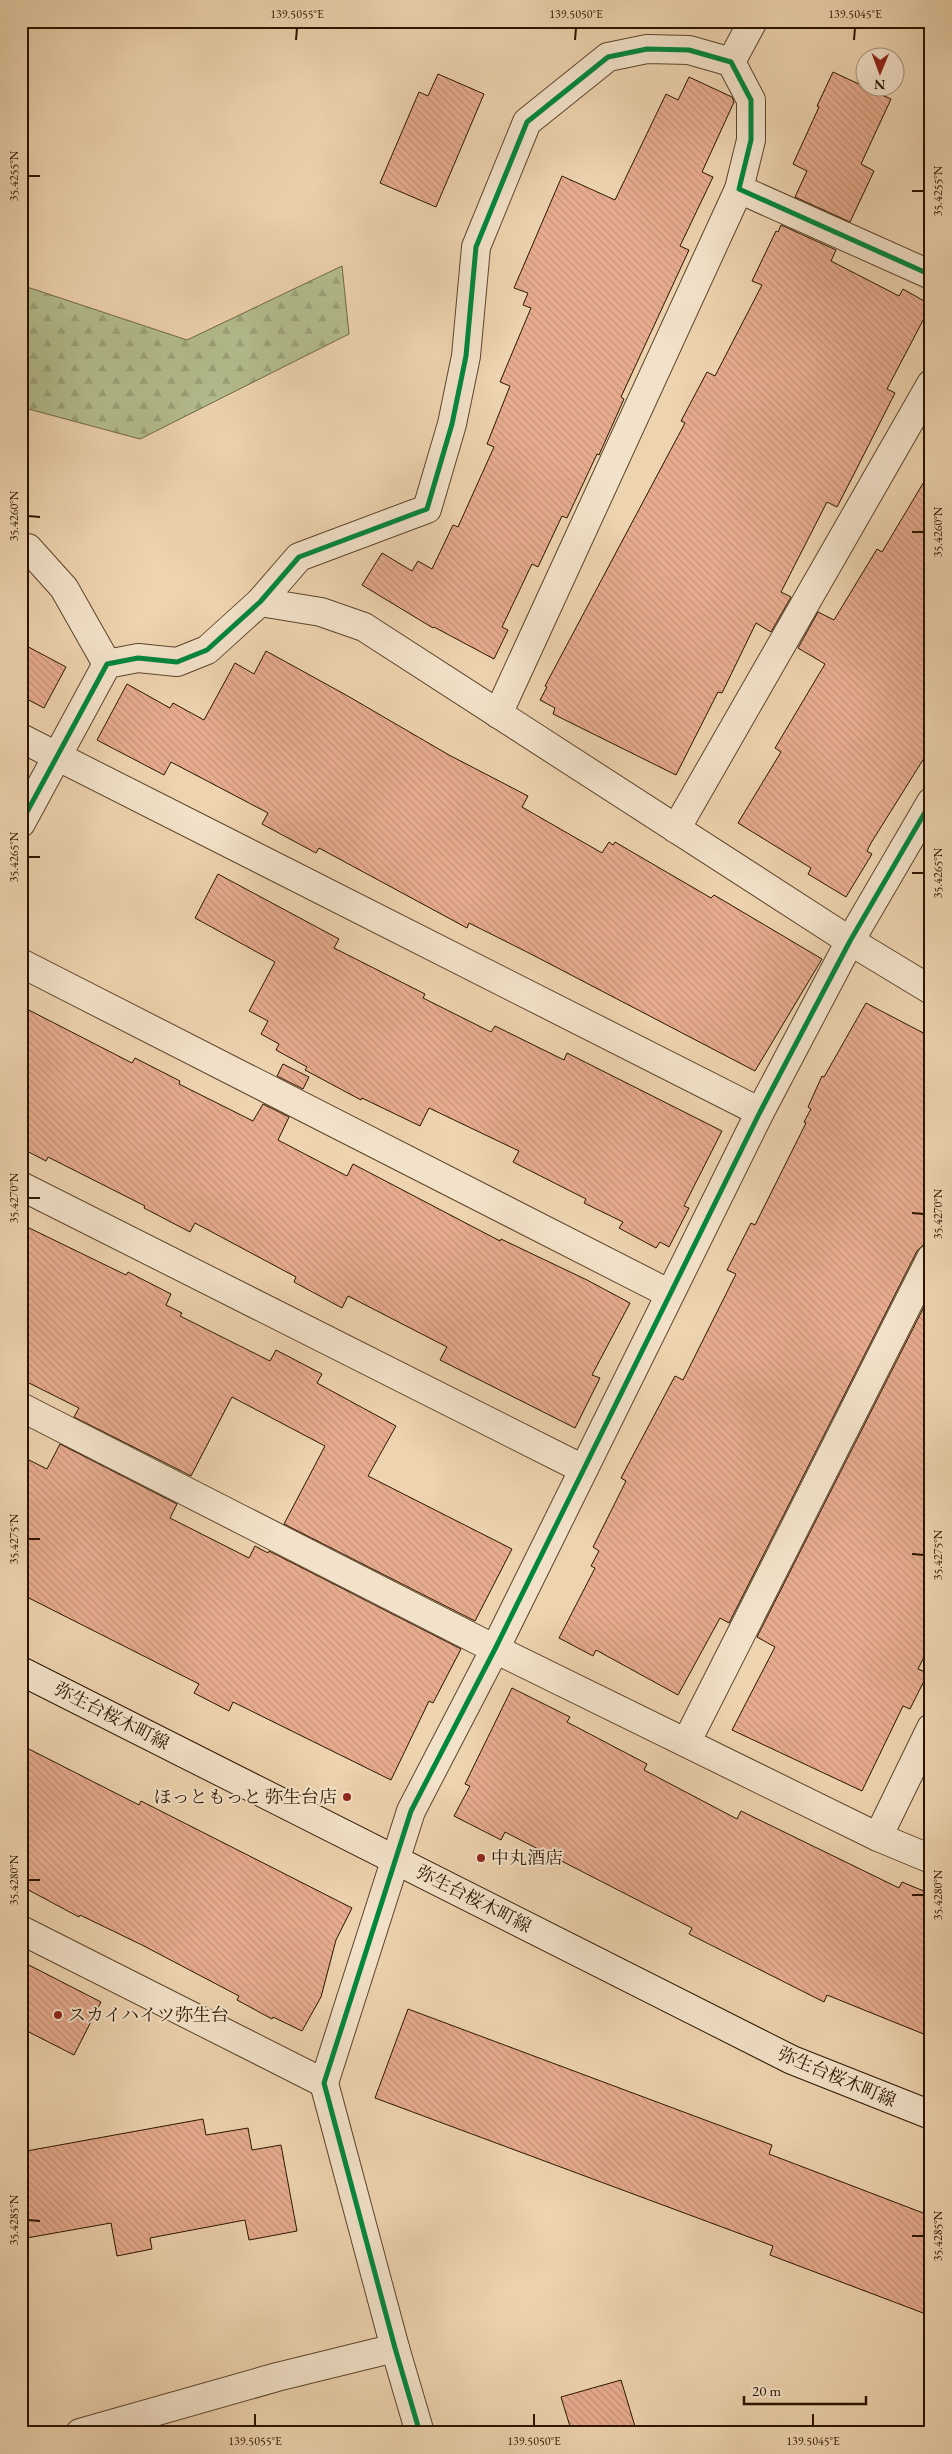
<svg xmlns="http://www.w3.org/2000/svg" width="952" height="2454" viewBox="0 0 952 2454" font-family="'EB Garamond','Noto Serif JP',serif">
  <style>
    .forest { fill: url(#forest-firs); stroke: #706947 }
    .building { fill: url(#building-back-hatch); stroke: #2b1500 }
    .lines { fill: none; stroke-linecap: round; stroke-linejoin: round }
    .minor-casing { stroke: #5c442c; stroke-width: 30 }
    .secondary-casing { stroke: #2b1500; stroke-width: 30 }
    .minor { stroke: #f3e2ca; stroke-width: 28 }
    .secondary { stroke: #f3e2ca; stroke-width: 28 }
    .cycleway-casing { stroke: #f3e2ca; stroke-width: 8 }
    .cycleway { stroke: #00873e; stroke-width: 5 }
    .ticks { fill: none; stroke: #2b1500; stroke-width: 2 }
    .poi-dot { fill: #8f2418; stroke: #f3e2ca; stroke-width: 2 }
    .labels { text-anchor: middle; stroke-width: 4; stroke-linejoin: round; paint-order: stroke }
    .street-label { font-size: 18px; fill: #2b1500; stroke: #f3e2ca }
    .poi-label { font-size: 18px; fill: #2b1500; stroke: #f3e2ca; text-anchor: start }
    .neatline { fill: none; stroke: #2b1500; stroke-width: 2 }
    .ticks-label { font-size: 12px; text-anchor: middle; fill: #2b1500 }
  </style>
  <defs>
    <pattern id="forest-firs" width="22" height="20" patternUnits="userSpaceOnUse" patternTransform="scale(1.25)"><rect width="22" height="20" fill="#b4bd8e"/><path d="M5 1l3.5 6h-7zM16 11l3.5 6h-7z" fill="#9ba279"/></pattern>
    <pattern id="building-back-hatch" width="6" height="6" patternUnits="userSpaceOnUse" patternTransform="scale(1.25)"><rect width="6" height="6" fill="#e7ac8e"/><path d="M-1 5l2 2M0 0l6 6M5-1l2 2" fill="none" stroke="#c69379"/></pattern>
  </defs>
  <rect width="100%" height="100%" fill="#edd3ae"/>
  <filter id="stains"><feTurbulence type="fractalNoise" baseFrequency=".004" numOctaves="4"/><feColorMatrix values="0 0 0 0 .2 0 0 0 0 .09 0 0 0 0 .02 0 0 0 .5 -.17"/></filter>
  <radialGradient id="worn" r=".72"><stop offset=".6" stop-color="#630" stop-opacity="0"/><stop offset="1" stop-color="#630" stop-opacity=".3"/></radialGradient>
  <path class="forest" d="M342,266L349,334L140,439L21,407V285L187,340Z"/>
  <g class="building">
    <path d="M833,72L891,99L861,164L874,171L850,222L795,197L807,171L793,164L819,107L817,106Z"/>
    <path d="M438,74L484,94L436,207L380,183L419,92L428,96Z"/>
    <path d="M689,77L732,97L734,102L702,172L713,177L680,246L689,250L621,397L624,399L599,455L597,454L567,518L562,516L538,567L532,564L502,627L508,630L494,659L434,627L433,628L362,585L382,553L412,571L418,561L432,569L453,525L458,527L494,447L487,444L510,386L500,382L531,308L523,305L528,293L514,288L562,176L615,200L666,94L678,100Z"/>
    <path d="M781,225L836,250L831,261L899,296L903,289L931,305L887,389L895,393L853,476L837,507L827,502L781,592L791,597L771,632L756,623L722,693L718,692L676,775L553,714L555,708L540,700L547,687L545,686L685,423L681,421L707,372L715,376L762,285L752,281L776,231L778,232Z"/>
    <path d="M931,470V747L871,843L867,851L872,854L846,897L808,874L811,868L738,823L781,752L775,748L825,664L798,648L818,612L834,620L877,549L882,552Z"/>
    <path d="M21,643L66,667L44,708L21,696Z"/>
    <path d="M266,651L346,695L449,755L528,796L522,807L602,853L609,842L613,845L615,842L711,898L714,895L822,959L755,1071L529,953L469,923L467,928L319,848L316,853L262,824L268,813L171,762L164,775L97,740L127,684L170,708L173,703L204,720L235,663L254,674Z"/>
    <path d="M218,874L339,939L334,948L425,994L423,998L491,1032L495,1026L564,1060L567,1053L722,1131L684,1206L689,1208L669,1247L660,1242L656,1248L619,1228L623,1222L584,1203L586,1199L513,1162L519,1151L429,1108L420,1126L362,1098L361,1100L305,1070L307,1067L276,1050L279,1044L261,1034L268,1021L249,1011L275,962L195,918Z"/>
    <path d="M866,1003L931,1037V1242L923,1245L917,1251L729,1623L720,1618L678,1695L596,1650L593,1656L559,1638L595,1568L591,1566L599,1551L593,1547L626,1481L621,1478L675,1376L683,1380L736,1274L727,1270L751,1223L755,1225L806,1123L804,1122L811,1109L808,1107L822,1076L824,1077Z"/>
    <path d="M21,1006L132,1063L135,1058L180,1081L179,1084L253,1121L263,1104L289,1117L278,1140L347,1176L353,1164L500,1241L501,1239L587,1280L630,1303L592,1375L600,1378L575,1428L440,1360L447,1347L348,1296L342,1308L294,1282L296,1277L195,1223L190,1232L144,1208L145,1206L48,1157L46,1161L21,1148Z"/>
    <path d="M283,1064L309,1077L303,1089L277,1076Z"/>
    <path d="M21,1224L126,1275L128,1272L171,1294L166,1305L182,1313L180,1316L270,1361L276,1350L322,1374L317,1383L396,1426L368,1476L512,1549L475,1621L284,1524L325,1446L232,1397L191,1476L74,1417L79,1408L21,1379Z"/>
    <path d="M931,1293V1643L918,1669L928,1673L910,1709L903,1706L862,1791L732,1730L775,1647L757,1637Z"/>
    <path d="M60,1444L177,1504L170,1518L249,1558L255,1546L268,1553L269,1551L461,1649L433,1703L429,1701L391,1780L233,1702L229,1711L194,1693L199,1684L21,1594V1456L47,1469Z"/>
    <path d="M512,1688L570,1717L567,1722L647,1764L644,1770L737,1819L741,1811L899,1888L902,1882L931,1894V2037L827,1995L824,2002L689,1934L692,1928L505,1832L501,1840L454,1816L470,1786L465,1784Z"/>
    <path d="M21,1745L139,1805L141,1801L352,1908L336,1940L321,1997L302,2031L273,2017L272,2019L237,2000L239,1996L142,1945L80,1915L79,1917L21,1886Z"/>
    <path d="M21,1961L101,2002L74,2055L21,2028Z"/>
    <path d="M408,2009L772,2145L769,2154L931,2216V2316L770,2255L773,2246L375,2098Z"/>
    <path d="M203,2119L206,2135L248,2128L252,2150L281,2145L297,2231L249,2240L245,2220L150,2238L152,2249L117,2256L111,2223L21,2239V2152Z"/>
    <path d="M621,2380L637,2433H572L561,2397Z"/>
  </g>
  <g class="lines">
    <defs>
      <g id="minor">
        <path d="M731,62L753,21"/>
        <path d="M21,547L28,548L64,588L107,664"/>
        <path d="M260,602L321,612L364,627L850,941L931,990"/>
        <path d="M498,714L739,189"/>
        <path d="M21,738L760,1112"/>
        <path d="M21,823L107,664L138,658L177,662L207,650L260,602L299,557L427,509L452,424L466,356L476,247L527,122L608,57L647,49L689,50L731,62L751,100V140L739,189L931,275"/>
        <path d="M676,829L931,384"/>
        <path d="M21,963L670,1294"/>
        <path d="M21,1186L583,1469"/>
        <path d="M21,1407L495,1649L878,1837L931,1859"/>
        <path d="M687,1741L931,1258"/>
        <path d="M878,1837L931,1728"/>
        <path d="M21,1930L324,2083"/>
        <path d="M80,2433L277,2377L395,2348"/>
        <path d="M420,2433L395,2348L324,2083L411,1811L495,1649L760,1112L850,941L931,802"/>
      </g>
      <path id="secondary" d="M21,1671L792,2060L931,2115"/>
    </defs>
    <use href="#minor" class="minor-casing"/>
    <use href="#secondary" class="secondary-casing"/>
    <use href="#minor" class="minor"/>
    <use href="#secondary" class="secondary"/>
    <defs>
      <g id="cycleway">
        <path d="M21,823L107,664L138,658L177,662L207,650L260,602L299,557L427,509L452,424L466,356L476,247L527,122L608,57L647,49L689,50L731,62L751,100V140L739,189L931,275"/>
        <path d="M420,2433L395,2348L324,2083L411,1811L495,1649L760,1112L850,941L931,802"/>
      </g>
    </defs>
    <use href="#cycleway" class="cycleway-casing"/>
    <use href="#cycleway" class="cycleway"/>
  </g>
  <path class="ticks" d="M296,40L297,28M575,40L576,28M854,40L855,28M28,176H40M912,191H924M28,516L40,517M912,532H924M28,857H40M912,873H924M28,1198H40M912,1213L924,1214M28,1539H40M912,1554L924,1555M28,1880H40M912,1895H924M28,2220L40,2221M912,2236H924M255,2426V2414M534,2426V2414M813,2426V2414"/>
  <g class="poi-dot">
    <circle cx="347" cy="1797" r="5"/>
    <circle cx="481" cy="1858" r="5"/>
    <circle cx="58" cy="2015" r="5"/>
  </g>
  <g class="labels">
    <g class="street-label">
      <text transform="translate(112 1716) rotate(27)" y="6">弥生台桜木町線</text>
      <text transform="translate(474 1899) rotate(27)" y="6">弥生台桜木町線</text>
      <text transform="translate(837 2077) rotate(23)" y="6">弥生台桜木町線</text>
    </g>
    <g class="poi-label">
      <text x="337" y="1803" text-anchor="end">ほっともっと 弥生台店</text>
      <text x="491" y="1864">中丸酒店</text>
      <text x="68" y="2021">スカイハイツ弥生台</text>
    </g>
  </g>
  <rect width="952" height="2454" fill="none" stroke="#edd3ae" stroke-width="55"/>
  <g transform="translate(880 72) rotate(181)"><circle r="24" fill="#f3e2ca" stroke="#a39079"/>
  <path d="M0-4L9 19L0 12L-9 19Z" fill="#8f2418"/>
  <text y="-8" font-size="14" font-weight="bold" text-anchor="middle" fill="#2b1500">N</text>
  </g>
  <path d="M744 2396v8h122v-8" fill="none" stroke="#2b1500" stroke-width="2.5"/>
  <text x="752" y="2396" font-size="15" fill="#2b1500" stroke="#f3e2ca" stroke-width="4" paint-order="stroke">20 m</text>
  <rect x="28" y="28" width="896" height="2398" class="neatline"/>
  <g class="ticks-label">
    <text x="297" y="18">139.5055°E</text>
    <text x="576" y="18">139.5050°E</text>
    <text x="855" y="18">139.5045°E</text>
    <text transform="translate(14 176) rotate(-90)" y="4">35.4255°N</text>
    <text transform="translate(938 191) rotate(-90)" y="4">35.4255°N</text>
    <text transform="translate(14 516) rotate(-90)" y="4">35.4260°N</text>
    <text transform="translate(938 532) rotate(-90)" y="4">35.4260°N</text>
    <text transform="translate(14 857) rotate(-90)" y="4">35.4265°N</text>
    <text transform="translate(938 873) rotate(-90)" y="4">35.4265°N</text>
    <text transform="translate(14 1198) rotate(-90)" y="4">35.4270°N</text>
    <text transform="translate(938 1214) rotate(-90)" y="4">35.4270°N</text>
    <text transform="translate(14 1539) rotate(-90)" y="4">35.4275°N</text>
    <text transform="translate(938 1555) rotate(-90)" y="4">35.4275°N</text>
    <text transform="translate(14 1880) rotate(-90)" y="4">35.4280°N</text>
    <text transform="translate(938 1895) rotate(-90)" y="4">35.4280°N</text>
    <text transform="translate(14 2220) rotate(-90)" y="4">35.4285°N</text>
    <text transform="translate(938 2236) rotate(-90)" y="4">35.4285°N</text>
    <text x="255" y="2445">139.5055°E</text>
    <text x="534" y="2445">139.5050°E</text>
    <text x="813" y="2445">139.5045°E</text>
  </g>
  <rect width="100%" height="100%" filter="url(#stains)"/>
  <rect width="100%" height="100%" fill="url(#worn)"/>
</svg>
